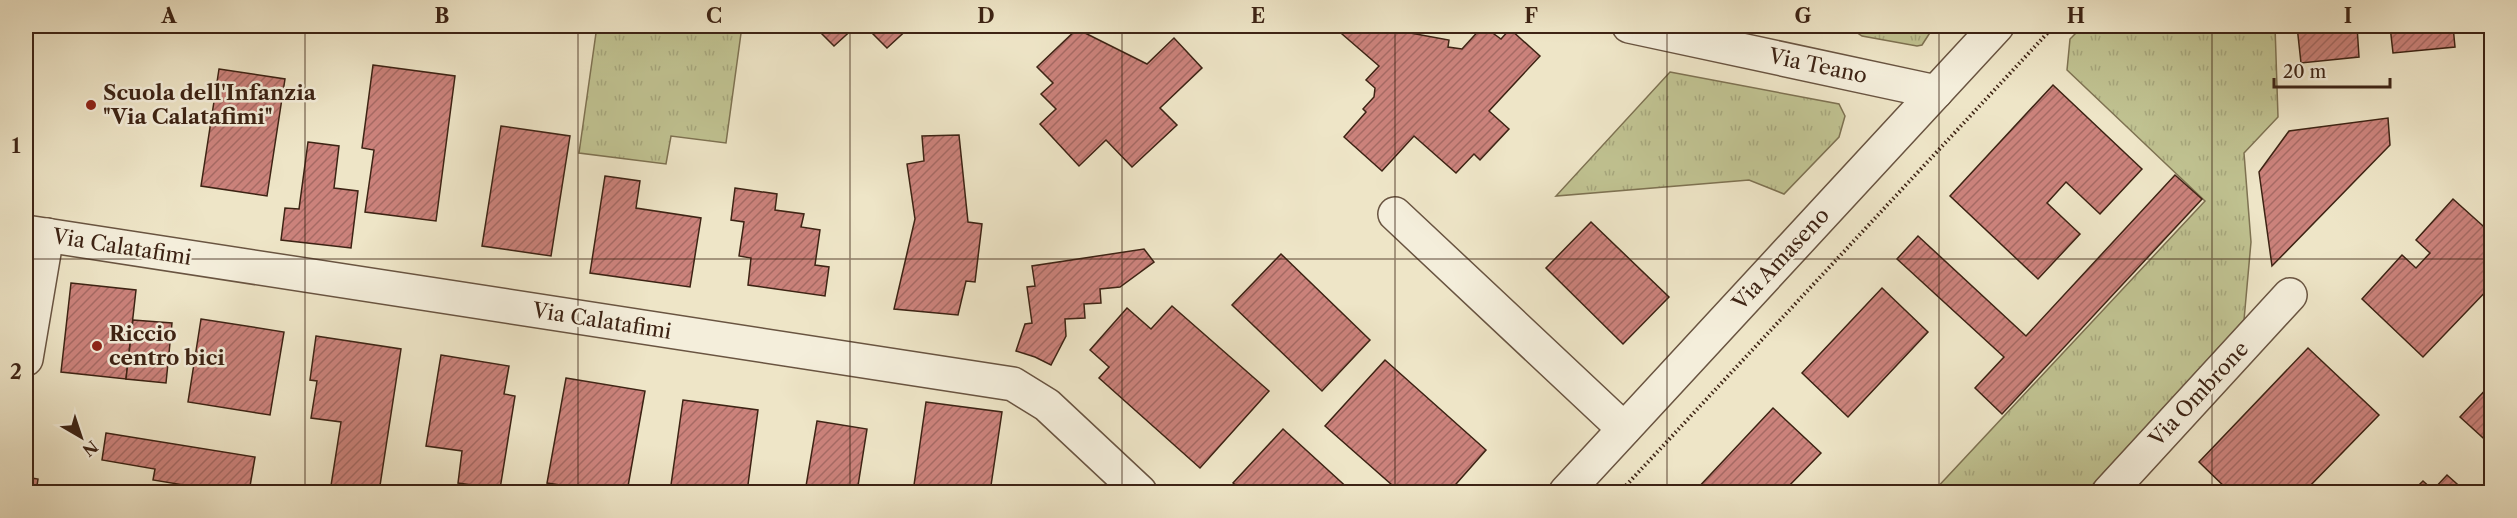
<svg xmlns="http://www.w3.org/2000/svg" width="2517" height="518" viewBox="0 0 2517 518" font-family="'Libre Caslon Text',serif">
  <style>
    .grass { fill: url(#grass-tufts); stroke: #7e7252; stroke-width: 1.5 }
    .building { fill: url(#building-hatch); stroke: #3d2314; stroke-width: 1.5 }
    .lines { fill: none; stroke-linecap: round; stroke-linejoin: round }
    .minor-casing { stroke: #695441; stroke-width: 36 }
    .path { stroke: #3d2314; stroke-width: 4; stroke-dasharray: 1.5 3; stroke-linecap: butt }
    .minor { stroke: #f4eedb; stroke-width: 33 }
    .grid { fill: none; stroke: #3d2314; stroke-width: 1.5; stroke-opacity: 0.55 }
    .poi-dot { fill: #8f2418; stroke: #f4eedb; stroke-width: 2 }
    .labels { text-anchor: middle; stroke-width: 5; stroke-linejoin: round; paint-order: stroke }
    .street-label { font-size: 21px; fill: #3d2314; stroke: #f4eedb }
    .poi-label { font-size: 21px; font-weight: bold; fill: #3d2314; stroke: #f4eedb; text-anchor: start }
    .neatline { fill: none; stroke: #3d2314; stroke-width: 2 }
    .grid-label { font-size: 20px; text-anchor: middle; font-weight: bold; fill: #3d2314 }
  </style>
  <defs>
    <pattern id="grass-tufts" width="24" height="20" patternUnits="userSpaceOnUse" patternTransform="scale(1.5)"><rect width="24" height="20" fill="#c0c291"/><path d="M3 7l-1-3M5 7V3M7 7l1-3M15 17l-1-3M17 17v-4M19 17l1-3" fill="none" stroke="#a6a67c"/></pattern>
    <pattern id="building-hatch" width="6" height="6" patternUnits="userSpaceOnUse" patternTransform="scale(1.5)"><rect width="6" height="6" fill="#cb827b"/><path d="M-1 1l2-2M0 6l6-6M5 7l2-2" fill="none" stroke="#a66a64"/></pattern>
  </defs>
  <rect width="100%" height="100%" fill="#eee5c7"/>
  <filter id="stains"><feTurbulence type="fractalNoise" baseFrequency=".00333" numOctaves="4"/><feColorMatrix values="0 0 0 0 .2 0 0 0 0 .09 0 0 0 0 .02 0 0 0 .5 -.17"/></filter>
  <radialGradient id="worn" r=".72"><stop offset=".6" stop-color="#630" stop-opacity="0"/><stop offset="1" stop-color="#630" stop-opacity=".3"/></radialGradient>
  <g class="grass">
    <path d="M597,26H742L726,143L671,136L666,164L579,153Z"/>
    <path d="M1854,26H1922L1933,28L1922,45L1917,46L1862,36L1853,30Z"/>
    <path d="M2083,26H2275L2278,117L2244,153L2251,242L2244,320L2086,492H1933L2205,201L2067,70L2070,39Z"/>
    <path d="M1670,72L1839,104L1845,116L1839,137L1784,194L1749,180L1556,196Z"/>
  </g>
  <g class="building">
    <path d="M814,26H856L834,46Z"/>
    <path d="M865,26H911L887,48Z"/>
    <path d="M1350,26H1398L1405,32L1449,40L1448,47L1462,49L1483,26L1501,39L1510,29L1540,56L1489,111L1509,129L1480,160L1474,154L1456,173L1414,136L1382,171L1344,137L1366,112L1363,109L1374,97L1375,88L1366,80L1379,66L1342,34Z"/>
    <path d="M2297,26H2357L2359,57L2301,63Z"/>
    <path d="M2390,26H2453L2455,47L2393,53Z"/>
    <path d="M1077,29L1147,64L1174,38L1202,68L1160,108L1177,125L1132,167L1106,140L1079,166L1040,124L1056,109L1041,94L1053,83L1037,67Z"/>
    <path d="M373,65L455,76L436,221L365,212L374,150L362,148Z"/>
    <path d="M219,69L285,79L267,196L201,186Z"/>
    <path d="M2053,85L2142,169L2100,214L2066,182L2047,203L2080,234L2038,279L1950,196Z"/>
    <path d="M2388,118L2390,145L2272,266L2259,172L2289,131Z"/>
    <path d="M501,126L570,136L551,256L482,246Z"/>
    <path d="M959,135L968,222L982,224L975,282L966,281L958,315L894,309L915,219L907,164L924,161L922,136Z"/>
    <path d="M308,142L339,146L334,188L358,191L351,248L281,240L285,208L299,209Z"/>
    <path d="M2175,175L2202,199L2002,414L1975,388L2004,357L1897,259L1918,236L2026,336Z"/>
    <path d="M605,176L640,181L636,208L701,218L690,287L590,273Z"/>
    <path d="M735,188L777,194L775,210L804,214L801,227L820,230L815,265L829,267L825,296L748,285L751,258L739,256L744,222L731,220Z"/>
    <path d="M2453,199L2492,234V285L2423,357L2362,299L2402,255L2416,268L2430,253L2416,240Z"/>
    <path d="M1591,222L1669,297L1623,344L1546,268Z"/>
    <path d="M1144,249L1154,262L1120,287L1100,289L1101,303L1084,304L1085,318L1065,319L1066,336L1051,365L1035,357L1016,351L1025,324L1032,323L1027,287L1035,286L1032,266Z"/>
    <path d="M1281,254L1370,340L1322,391L1232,305Z"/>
    <path d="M71,283L136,290L126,379L61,372Z"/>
    <path d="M1882,288L1928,332L1848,417L1802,373Z"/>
    <path d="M1172,306L1269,391L1200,468L1099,378L1109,367L1090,350L1127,308L1151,329Z"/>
    <path d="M201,319L284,332L270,415L188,402Z"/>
    <path d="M133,320L172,323L166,383L126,379Z"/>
    <path d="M316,336L401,349L379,492H330L341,422L311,418L317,381L310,380Z"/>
    <path d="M2308,348L2379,415L2304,492H2230L2199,462Z"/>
    <path d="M441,355L509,366L504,394L515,396L500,489L458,483L462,451L426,446Z"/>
    <path d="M1385,360L1486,450L1449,492H1400L1325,426Z"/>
    <path d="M566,378L645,391L627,492H606L547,483Z"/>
    <path d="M2492,383V446L2460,417Z"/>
    <path d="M683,400L758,410L747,492H670Z"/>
    <path d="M926,402L1002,412L990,492H913Z"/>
    <path d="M1773,408L1821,453L1783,492H1696L1695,491Z"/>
    <path d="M817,421L867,429L857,492H805Z"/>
    <path d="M1283,429L1352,492H1244L1233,483Z"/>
    <path d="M106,433L255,457L249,492H226L153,480L155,469L102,460Z"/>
    <path d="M2447,475L2466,492H2412L2423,481L2433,490Z"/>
    <path d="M26,477L38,479L36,492H26Z"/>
    <path d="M60,485L122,492H59Z"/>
  </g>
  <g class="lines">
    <defs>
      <g id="minor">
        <path d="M1629,26L1936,92"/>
        <path d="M1395,214L1624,429"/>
        <path d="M26,232L1013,384L1047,405L1140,492"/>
        <path d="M26,359L47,235"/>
        <path d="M1566,492L1997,26"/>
        <path d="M2109,492L2290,295"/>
      </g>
    </defs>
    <use href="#minor" class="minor-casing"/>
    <g class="path">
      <path d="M135,26H137"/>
      <path d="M1620,492L2054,26"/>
    </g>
    <use href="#minor" class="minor"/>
  </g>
  <path class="grid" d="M305,26V492M578,26V492M850,26V492M1122,26V492M1395,26V492M1667,26V492M1939,26V492M2212,26V492M26,259H2492"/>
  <g class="poi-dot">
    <circle cx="91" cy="105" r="6"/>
    <circle cx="97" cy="346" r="6"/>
  </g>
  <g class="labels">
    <g class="street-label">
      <text transform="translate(1818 66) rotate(12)" y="7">Via Teano</text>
      <text transform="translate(122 247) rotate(9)" y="7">Via Calatafimi</text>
      <text transform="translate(1781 259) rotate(-47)" y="7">Via Amaseno</text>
      <text transform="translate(602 321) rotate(9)" y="7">Via Calatafimi</text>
      <text transform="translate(2199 394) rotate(-47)" y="7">Via Ombrone</text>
    </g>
    <g class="poi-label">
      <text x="103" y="100">Scuola dell'Infanzia<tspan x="103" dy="24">"Via Calatafimi"</tspan></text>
      <text x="109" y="341">Riccio<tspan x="109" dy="24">centro bici</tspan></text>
    </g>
  </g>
  <rect width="2517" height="518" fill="none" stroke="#eee5c7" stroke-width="66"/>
  <g transform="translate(81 437) rotate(141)" stroke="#f4eedb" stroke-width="4.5" paint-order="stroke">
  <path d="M0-4.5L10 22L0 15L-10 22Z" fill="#3d2314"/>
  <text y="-9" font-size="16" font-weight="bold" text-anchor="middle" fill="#3d2314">N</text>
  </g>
  <path d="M2274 78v9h116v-9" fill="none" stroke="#3d2314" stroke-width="3"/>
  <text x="2283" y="78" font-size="18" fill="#3d2314" stroke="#f4eedb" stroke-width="4.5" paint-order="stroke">20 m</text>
  <rect x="33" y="33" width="2451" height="452" class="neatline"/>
  <g class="grid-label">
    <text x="169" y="23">A</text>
    <text x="442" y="23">B</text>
    <text x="714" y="23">C</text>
    <text x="986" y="23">D</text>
    <text x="1258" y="23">E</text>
    <text x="1531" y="23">F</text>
    <text x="1803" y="23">G</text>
    <text x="2076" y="23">H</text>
    <text x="2348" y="23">I</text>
    <text x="16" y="153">1</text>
    <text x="16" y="379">2</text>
  </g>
  <rect width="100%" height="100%" filter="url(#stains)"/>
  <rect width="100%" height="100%" fill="url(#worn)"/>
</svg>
